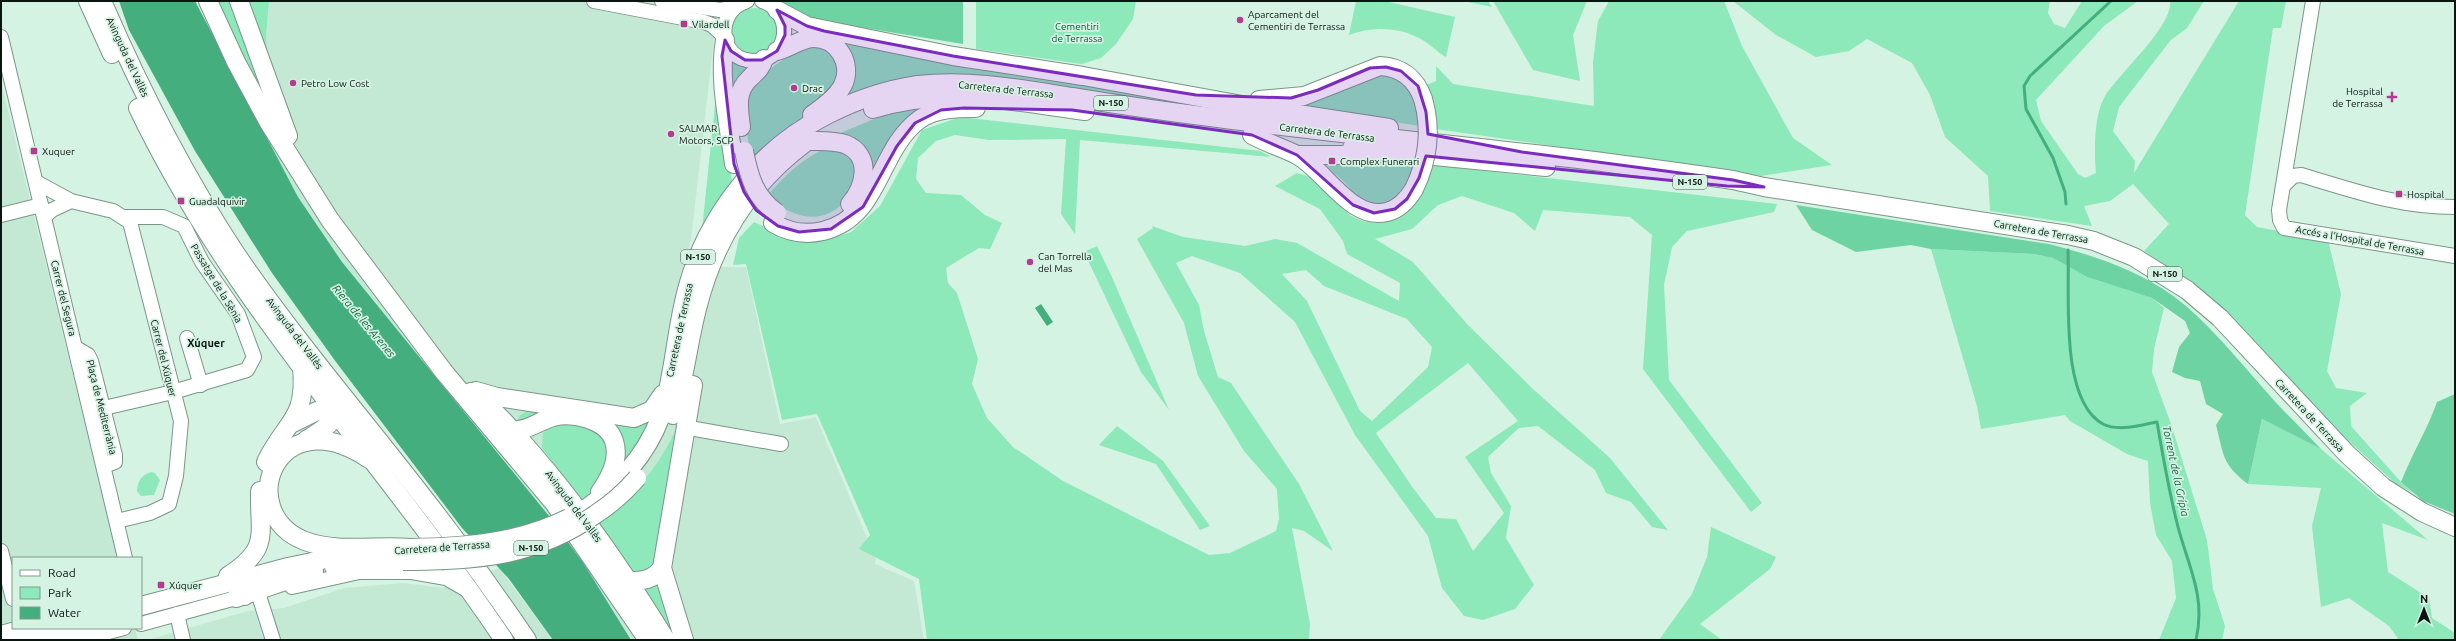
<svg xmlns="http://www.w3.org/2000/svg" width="2456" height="641" viewBox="0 0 2456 641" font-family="Ubuntu,sans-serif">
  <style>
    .built { fill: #c3e9d4 }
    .green { fill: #8de8ba; fill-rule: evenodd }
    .forest { fill: #6dd3a3 }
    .water { fill: #45ae7f }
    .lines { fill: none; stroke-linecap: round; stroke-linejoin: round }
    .stream { stroke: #45ae7f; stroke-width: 3 }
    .minor-casing { stroke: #7a9687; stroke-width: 16 }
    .major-casing { stroke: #7a9687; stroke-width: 20 }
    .minor { stroke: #fff; stroke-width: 14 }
    .major { stroke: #fff; stroke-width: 18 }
    .major-bridge-casing { stroke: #7a9687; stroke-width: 20; stroke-linecap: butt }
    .major-bridge { stroke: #fff; stroke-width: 18 }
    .marked { fill: #7b2cbf; fill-opacity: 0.2; stroke: #7b2cbf; stroke-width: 3; stroke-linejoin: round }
    .poi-dot { fill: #b33b90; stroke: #d5f3e2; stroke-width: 1.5 }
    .labels { text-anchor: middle; stroke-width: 3.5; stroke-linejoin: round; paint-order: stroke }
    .shield { fill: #d5f3e2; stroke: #48584f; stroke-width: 1 }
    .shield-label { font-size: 9px; font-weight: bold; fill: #0b1510 }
    .poi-label { font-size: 10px; fill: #0b1510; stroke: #d5f3e2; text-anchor: start }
    .park-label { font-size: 10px; fill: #005839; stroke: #d5f3e2 }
    .street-label { font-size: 10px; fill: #0b1510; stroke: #d5f3e2 }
    .water-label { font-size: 11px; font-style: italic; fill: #106041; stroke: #d5f3e2 }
    .neighbourhood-label { font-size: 11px; font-weight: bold; fill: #0b1510; stroke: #d5f3e2 }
  </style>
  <rect width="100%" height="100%" fill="#d5f3e2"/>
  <g class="built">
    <path d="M269,1H728L718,4L691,240L683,267H746L780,424L816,417L876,559L875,564L914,581L924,640H631L584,564L549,516L342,262L298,197L261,129L287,117L273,81L267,49L266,38Z"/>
    <path d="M1,82L118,558H13V628H135L138,640H1Z"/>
    <path d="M499,568L553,640H147L248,611L284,608L344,588L403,583L444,588Z"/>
  </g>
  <g class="green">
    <path d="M215,1H235L273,113Z"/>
    <path d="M248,1H269L266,38L267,49L265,50Z"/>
    <path d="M976,1H1136L1133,19L1116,44L1101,58L1082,64L976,49Z"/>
    <path d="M1356,1H1384L1455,17L1446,57C1437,52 1429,43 1419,38C1398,27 1371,26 1349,35Z"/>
    <path d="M1463,1H1488L1492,7Z"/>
    <path d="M1493,1H1587L1573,35L1580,81L1533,70Z"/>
    <path d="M1609,1H1724L1742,46L1793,138L1832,165L1761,176L1436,129L1426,85L1436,81V66L1453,84L1594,106L1593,62L1598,21Z"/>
    <path d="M1733,1H2050L2048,13L2054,24L2065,28L2082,1H2138L2104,26L2036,100L2041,121L2078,174L2085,178L2096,173C2094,152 2094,116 2104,98C2118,74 2173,27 2170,1H2204L2187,28L2170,41L2119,107L2113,131L2135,161L2134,173L2239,1H2286L2281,28H2273L2245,215L2257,227L2328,240L2341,294L2327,371L2336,388L2367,393L2350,406L2351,426L2401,482L2413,493L2395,483L2344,437L2245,331L2196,285L2144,251L2169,224L2133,184L2110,201L2084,206L2092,226L1990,211L1988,176L1945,137L1930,95L1912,63L1867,39L1849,51L1816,57L1776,35Z"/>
    <circle cx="755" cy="31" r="23"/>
    <path d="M835,37L1117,89L1230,112L846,97Z"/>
    <path d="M814,43L836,56L839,79L811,111L752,161C750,145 741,116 745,100C749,77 794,52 814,43Z"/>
    <path d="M729,60L741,67L752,70L734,99Z"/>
    <path d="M719,66L732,183L702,230Z"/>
    <path d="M1380,75C1410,78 1415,100 1420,126L1295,107L1311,104Z"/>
    <path d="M929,106L868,187L838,134L881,116Z"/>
    <path d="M960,117L1260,151L1271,157L1080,140L1075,234L1061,214L1066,139L989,140L955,135L936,141L918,158L916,179L926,193L961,195L985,215L1002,223L990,249L979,248L946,268L948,283L957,293L978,359L972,384L987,418L1013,447L1063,481L1209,555L1230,553L1276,531L1279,519L1277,489L1244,451L1198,376L1184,323L1137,239L1153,228L1152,226L1183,237L1245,246L1275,239L1297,243L1399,301L1400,283L1347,254L1343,241L1320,209L1275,186L1297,173C1323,179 1325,192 1343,209C1364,230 1397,226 1415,204C1424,193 1428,178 1433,165L1777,204L1774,212L1687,231L1672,247L1664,285L1669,380L1762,503L1751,512L1643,369L1652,235L1630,217L1543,210L1535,231L1514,213L1462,196L1438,205L1412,229L1375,239L1413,262L1468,325L1533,389L1610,458L1668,530L1652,527L1631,502L1606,493L1595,470L1538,426L1519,428L1488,457L1491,473L1511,506L1506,538L1534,585L1515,609L1483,620L1464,616L1442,588L1428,536L1355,435L1295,322L1240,273L1192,256L1176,263L1199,305L1204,331L1218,377L1231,383L1299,484L1333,551L1304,531L1292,528L1310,624L1309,640H927L919,579L859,549L870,535L817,414L782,420L746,264L733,265L739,238L754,222L794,240H827L851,232L880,206L922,130ZM1306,270L1324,286L1407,319L1432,347L1428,367L1372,421L1360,411L1307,301L1282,274ZM1468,363L1518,421L1465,457L1504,513L1473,551L1456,519L1436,518L1413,488L1376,433Z"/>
    <path d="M827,148L845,150L859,171C854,181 850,197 842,204C818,228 788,214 766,197C783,178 803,157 827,148Z"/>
    <path d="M1365,162L1416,163C1406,186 1389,219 1358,197C1354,194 1350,188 1346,184C1340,177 1331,172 1326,165Z"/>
    <path d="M1097,246L1111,275L1169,410L1141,372L1084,252Z"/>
    <path d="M1931,249L2034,254L2053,258L2087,277L2152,298L2164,308L2154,349L2152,372L2171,424L2207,540L2213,589L2225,626L2222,640H2159L2176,598L2172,561L2156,535L2150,503L2148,461L2127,454L2070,421L2065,415L1981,429L1977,406Z"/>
    <path d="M529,410L556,411L515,425L520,415Z"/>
    <path d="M654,416L622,470L602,419Z"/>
    <path d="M2262,419L2321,449L2428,540L2382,523L2388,572L2429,598L2432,618L2455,633V640H2399L2389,626L2349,598L2321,607L2312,526L2321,488L2248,484Z"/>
    <path d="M553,424C566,424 586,422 597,430C623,449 599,486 582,502L542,448L543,433Z"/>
    <path d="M1117,426L1163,461L1210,526L1200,530L1156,464L1099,445Z"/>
    <path d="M675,431L654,564L651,569L634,574L596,524C632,493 655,475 675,431Z"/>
    <path d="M151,472L155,473L160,480L154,495L141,496L137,491C138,480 141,476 151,472Z"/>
    <path d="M1711,527L1776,557L1770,569L1700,624L1722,640H1659L1692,594L1707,557Z"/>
    <path d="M659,577L677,640L638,585Z"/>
  </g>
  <g class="forest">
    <path d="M781,1H963V44L816,20Z"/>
    <path d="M1796,205L2049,244C2092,255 2135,269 2172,295C2207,321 2234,355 2263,388C2281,409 2302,429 2321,449L2262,419L2248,484C2222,464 2224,456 2216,425L2223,414L2206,404L2200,381L2185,378L2172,372L2179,347L2190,333L2185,321L2152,298L2087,277L2053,258L2034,254L1931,249L1911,245L1856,252L1812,230Z"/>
    <path d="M2455,394V514L2423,501L2401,482C2412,454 2427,430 2437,402Z"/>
  </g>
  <g class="water">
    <path d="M119,1H195L298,197L342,262L549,516L584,564L631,640H553L509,579L462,528L336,362L272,273L195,151L129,30Z"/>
    <path d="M1041,304L1053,322L1047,326L1035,308Z"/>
  </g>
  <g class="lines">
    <g class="stream">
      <path d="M2066,204L2065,192L2053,158L2026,109L2024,86L2030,76L2111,1"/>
      <path d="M2068,250C2070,293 2059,400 2103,424C2119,432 2140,425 2157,422C2163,457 2169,492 2178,527C2189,568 2206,597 2196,640"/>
    </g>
    <defs>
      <g id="minor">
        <path d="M594,1L704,22L712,25L724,36"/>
        <path d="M662,1L720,10L734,7"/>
        <path d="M747,1C714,11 718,61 754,61C790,61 795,11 762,1"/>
        <path d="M2313,1L2279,210L2280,220L2284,228L2455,256"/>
        <path d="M1,37L125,558"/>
        <path d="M36,182L71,201L113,211L130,222L181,421L176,476L169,504L150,513L117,521"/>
        <path d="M2283,186L2293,176L2301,175C2355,191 2398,207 2455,207"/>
        <path d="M1,215L41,205"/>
        <path d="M44,217L52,210L71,201"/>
        <path d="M187,338L201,385"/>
        <path d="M76,348L88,355L91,361L115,455V462L104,466"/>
        <path d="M104,408L173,392L247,370L254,357L238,314L202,262L184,226L163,217H124"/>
        <path d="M684,427L781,444"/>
        <path d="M1,551L13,599"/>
        <path d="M292,587L359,572H412L446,578L467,590"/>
        <path d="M260,599L273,640"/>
        <path d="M177,614L183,640"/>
        <path d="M141,624L236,598H245"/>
        <path d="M1,633L19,628"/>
        <path d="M78,640L124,628"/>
      </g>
      <g id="major">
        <path d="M88,1L112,54"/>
        <path d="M102,1C140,89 183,174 236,254C301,349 377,435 446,527C474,564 501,602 527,640"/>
        <path d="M208,1L236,62L269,123L330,220L444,372L554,503L648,640"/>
        <path d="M239,1L288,136"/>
        <path d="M777,10L807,26L953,56L1083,76L1253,107L1389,128"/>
        <path d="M725,40C718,80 729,125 734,164"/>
        <path d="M777,51C790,48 801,38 814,38C838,38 853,64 843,85C837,97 823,107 812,115"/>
        <path d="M1259,100L1304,96L1380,66C1402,67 1416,79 1423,99"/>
        <path d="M138,108C231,303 384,461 504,640"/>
        <path d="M873,109C947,86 1012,101 1085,111"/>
        <path d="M741,127C739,110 735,92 749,79C756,72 761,69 764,59"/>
        <path d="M1252,135C1267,143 1283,148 1297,155C1326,171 1351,221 1387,212C1399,209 1408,199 1414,189"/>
        <path d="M808,141C821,141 833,140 845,144C873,155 865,187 850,204"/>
        <path d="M1352,148L1546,167"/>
        <path d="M1297,155H1366"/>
        <path d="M773,223C788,232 806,235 823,231C881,217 877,150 920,119C937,108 957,108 976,108"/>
        <path d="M476,391L497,397L634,418L652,410L663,394"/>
        <path d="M471,392C497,411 516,435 537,459C585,515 627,577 666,640"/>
        <path d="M673,415C685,379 688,342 698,305C715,239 751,183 806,142"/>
        <path d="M293,423L317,411L345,412"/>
        <path d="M503,428C521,436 536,422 553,417C572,412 607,419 614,441C620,459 610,478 600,492"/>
        <path d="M306,440C321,431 339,422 337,401"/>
        <path d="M369,459C275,396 233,513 305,541C337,553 377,545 410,548"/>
        <path d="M266,462C286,420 307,421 302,367"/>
        <path d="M587,508C624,481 653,447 665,403C675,365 677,324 688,286C700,243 723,204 753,171C794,125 858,94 918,85C970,79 1021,89 1072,97C1120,105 1169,112 1218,118C1320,132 1422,141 1525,153C1594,160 1664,170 1733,180L1764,187L2068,235L2094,241L2134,257L2187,290L2220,318L2347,454L2383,487L2422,512L2455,527"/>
        <path d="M334,567L403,561"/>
        <path d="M228,576C271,548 259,535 260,491"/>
        <path d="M629,581C643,581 653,580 662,568"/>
        <path d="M236,598L314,571"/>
        <path d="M141,606L288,567L350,554"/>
        <path d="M13,640L58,628"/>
        <path d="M46,640L91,628"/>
        <path d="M684,640L662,568L693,385"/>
      </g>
    </defs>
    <use href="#minor" class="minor-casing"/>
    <use href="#major" class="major-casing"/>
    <use href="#minor" class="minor"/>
    <use href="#major" class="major"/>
    <defs>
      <g id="major-bridge">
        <path d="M744,151C749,177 755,198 777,213"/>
        <path d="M1414,189C1428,160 1432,130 1423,99"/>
        <path d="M410,548C467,547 518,543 569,518"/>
        <path d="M403,561C476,560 534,558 596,514C611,504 625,492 637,478"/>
      </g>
    </defs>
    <use href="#major-bridge" class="major-bridge-casing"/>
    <use href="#major-bridge" class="major-bridge"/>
  </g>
  <path class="marked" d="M777,10L807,26L824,31L953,56L1196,95L1291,98L1318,90L1370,68L1386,67L1401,71L1418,86L1426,112L1428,134L1522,152L1733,180L1764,187L1727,186L1426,156L1419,178L1407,199L1395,209L1374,213L1353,205L1297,155L1252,135L1072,110L964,108L941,110L915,123L897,146L863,207L831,229L799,232L778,226L756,210L744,192L734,164L722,56L725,40L731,51L745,60H762L777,51L785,35V26Z"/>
  <g class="poi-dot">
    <circle cx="1240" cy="20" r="4"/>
    <rect x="680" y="20" width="8" height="8" rx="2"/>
    <circle cx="293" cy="83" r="4"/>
    <circle cx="794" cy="88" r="4"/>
    <path d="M2390 91h4v4h4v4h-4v4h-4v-4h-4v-4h4z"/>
    <circle cx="671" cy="134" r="4"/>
    <rect x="30" y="147" width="8" height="8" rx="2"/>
    <rect x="1328" y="157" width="8" height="8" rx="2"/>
    <rect x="2395" y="190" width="8" height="8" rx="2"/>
    <rect x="177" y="197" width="8" height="8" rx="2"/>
    <circle cx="1030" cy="262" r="4"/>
    <rect x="157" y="581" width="8" height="8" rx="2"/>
  </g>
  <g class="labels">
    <g class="shield">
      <rect x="1094" y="96" width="34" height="14" rx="3"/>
      <rect x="1673" y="175" width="34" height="14" rx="3"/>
      <rect x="681" y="250" width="34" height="14" rx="3"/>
      <rect x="2148" y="267" width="34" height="14" rx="3"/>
      <rect x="514" y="541" width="34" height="14" rx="3"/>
    </g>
    <g class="shield-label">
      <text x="1111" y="106">N-150</text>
      <text x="1690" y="185">N-150</text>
      <text x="698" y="260">N-150</text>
      <text x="2165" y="277">N-150</text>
      <text x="531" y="551">N-150</text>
    </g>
    <g class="poi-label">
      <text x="1248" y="18">Aparcament del<tspan x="1248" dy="12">Cementiri de Terrassa</tspan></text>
      <text x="692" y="28">Vilardell</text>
      <text x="301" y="87">Petro Low Cost</text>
      <text x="802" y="92">Drac</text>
      <text x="2383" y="95" text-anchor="end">Hospital<tspan x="2383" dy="12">de Terrassa</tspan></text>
      <text x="679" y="132">SALMAR<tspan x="679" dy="12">Motors, SCP</tspan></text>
      <text x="42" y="155">Xuquer</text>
      <text x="1340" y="165">Complex Funerari</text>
      <text x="2407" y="198">Hospital</text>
      <text x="189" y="205">Guadalquivir</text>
      <text x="1038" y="260">Can Torrella<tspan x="1038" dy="12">del Mas</tspan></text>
      <text x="169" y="589">Xúquer</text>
    </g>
    <g class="park-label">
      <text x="1077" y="30">Cementiri<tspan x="1077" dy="12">de Terrassa</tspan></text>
    </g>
    <g class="street-label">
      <text transform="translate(128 57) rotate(65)" y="4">Avinguda del Vallès</text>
      <text transform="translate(1006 89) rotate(6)" y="4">Carretera de Terrassa</text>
      <text transform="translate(1327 132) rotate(7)" y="4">Carretera de Terrassa</text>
      <text transform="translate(2041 231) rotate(10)" y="4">Carretera de Terrassa</text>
      <text transform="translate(2360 240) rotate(10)" y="4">Accés a l'Hospital de Terrassa</text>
      <text transform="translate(217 283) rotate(59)" y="4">Passatge de la Sènia</text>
      <text transform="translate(64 298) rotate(76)" y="4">Carrer del Segura</text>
      <text transform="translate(679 330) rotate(-78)" y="4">Carretera de Terrassa</text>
      <text transform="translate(295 333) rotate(53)" y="4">Avinguda del Vallès</text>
      <text transform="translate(164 358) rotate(76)" y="4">Carrer del Xúquer</text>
      <text transform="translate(102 407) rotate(76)" y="4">Plaça de Mediterrània</text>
      <text transform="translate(2310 415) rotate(47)" y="4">Carretera de Terrassa</text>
      <text transform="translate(574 506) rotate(53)" y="4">Avinguda del Vallès</text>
      <text transform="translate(442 547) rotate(-4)" y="4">Carretera de Terrassa</text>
    </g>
    <g class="water-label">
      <text transform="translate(364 321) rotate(50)" y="4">Riera de les Arenes</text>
      <text transform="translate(2176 471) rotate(78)" y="4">Torrent de la Grípia</text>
    </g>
    <g class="neighbourhood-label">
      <text x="206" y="347">Xúquer</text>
    </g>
  </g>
  <rect width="2456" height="641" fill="none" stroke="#0b1510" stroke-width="4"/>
  <rect x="12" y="557" width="130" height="72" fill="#d5f3e2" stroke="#849a8e"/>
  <rect x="20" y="570" width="20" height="6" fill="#ffffff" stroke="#849a8e"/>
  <text x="48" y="577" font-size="12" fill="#0b1510">Road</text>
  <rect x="20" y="587" width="20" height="12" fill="#8de8ba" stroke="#849a8e"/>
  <text x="48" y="597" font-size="12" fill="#0b1510">Park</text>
  <rect x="20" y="607" width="20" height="12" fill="#45ae7f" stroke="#849a8e"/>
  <text x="48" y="617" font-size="12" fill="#0b1510">Water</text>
  <g transform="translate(2424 609)" stroke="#d5f3e2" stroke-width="3" paint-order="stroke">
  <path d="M0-3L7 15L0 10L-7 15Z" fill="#0b1510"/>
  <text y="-6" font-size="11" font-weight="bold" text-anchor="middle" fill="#0b1510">N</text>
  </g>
</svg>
